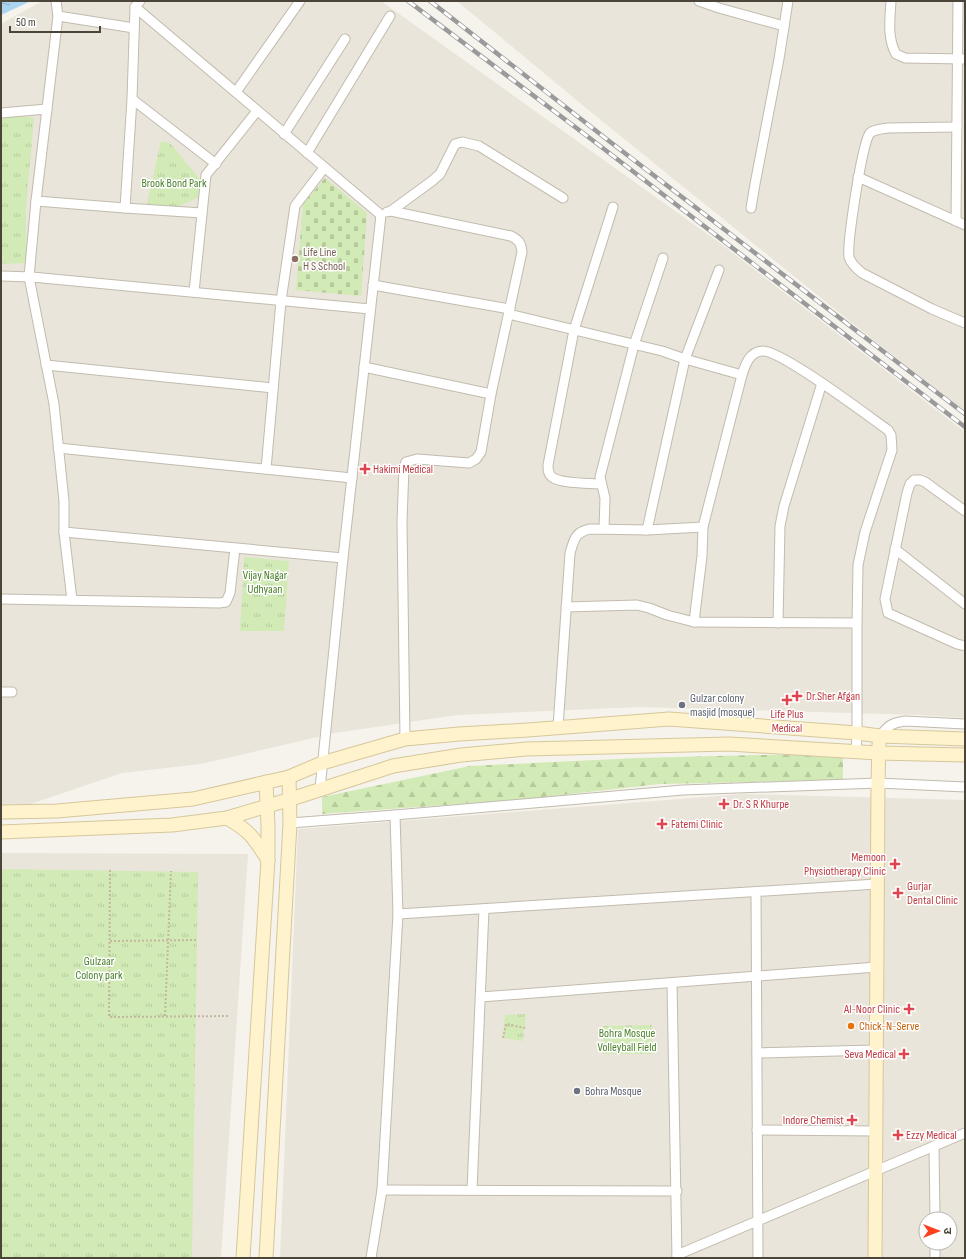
<svg xmlns="http://www.w3.org/2000/svg" width="966" height="1259" viewBox="0 0 966 1259" font-family="'Sofia Sans Condensed','Noto Sans Devanagari',sans-serif">
  <style>
    .residential { fill: #eae5da; fill-rule: evenodd }
    .grass { fill: url(#grass-tufts) }
    .forest { fill: url(#forest-firs) }
    .cemetery { fill: url(#cemetery-stones) }
    .water { fill: url(#water-ripples) }
    .lines { fill: none; stroke-linecap: round; stroke-linejoin: round }
    .street-casing { stroke: #c2bbae; stroke-width: 11 }
    .secondary-casing { stroke: #d6c79b; stroke-width: 15 }
    .path { stroke: #c4b79f; stroke-width: 2; stroke-dasharray: 2 2; stroke-linecap: butt }
    .street { stroke: #fff; stroke-width: 9 }
    .secondary { stroke: #fff3cd; stroke-width: 13 }
    .rail-casing { stroke: #9a9a9a; stroke-width: 4.5 }
    .rail { stroke: #fff; stroke-width: 3; stroke-dasharray: 9; stroke-linecap: butt }
    .education-dot { fill: #8d6e63; stroke: #fff; stroke-width: 1.5 }
    .health-dot { fill: #e0444e; stroke: #fff; stroke-width: 1.5 }
    .worship-dot { fill: #6b7280; stroke: #fff; stroke-width: 1.5 }
    .food-dot { fill: #e8710a; stroke: #fff; stroke-width: 1.5 }
    .labels { text-anchor: middle; stroke-width: 3; stroke-linejoin: round; paint-order: stroke }
    .park-label { font-size: 12px; fill: #4a7f2a; stroke: #fff }
    .education-label { font-size: 12px; fill: #785e54; stroke: #fff; text-anchor: start }
    .health-label { font-size: 12px; fill: #be3a42; stroke: #fff; text-anchor: start }
    .worship-label { font-size: 12px; fill: #5b616d; stroke: #fff; text-anchor: start }
    .food-label { font-size: 12px; fill: #c56008; stroke: #fff; text-anchor: start }
  </style>
  <defs>
    <pattern id="grass-tufts" width="24" height="20" patternUnits="userSpaceOnUse"><rect width="24" height="20" fill="#d2eab5"/><path d="M3 7l-1-3M5 7V3M7 7l1-3M15 17l-1-3M17 17v-4M19 17l1-3" fill="none" stroke="#b6ca9c"/></pattern>
    <pattern id="forest-firs" width="22" height="20" patternUnits="userSpaceOnUse"><rect width="22" height="20" fill="#d2eab5"/><path d="M5 1l3.5 6h-7zM16 11l3.5 6h-7z" fill="#b6ca9c"/></pattern>
    <pattern id="cemetery-stones" width="16" height="16" patternUnits="userSpaceOnUse"><rect width="16" height="16" fill="#d2eab5"/><path d="M2 7V4a2 2 0 0 1 4 0v3zM10 15v-3a2 2 0 0 1 4 0v3z" fill="#b6ca9c"/></pattern>
    <pattern id="water-ripples" width="26" height="14" patternUnits="userSpaceOnUse"><rect width="26" height="14" fill="#a9d4f2"/><path d="M2 4q2-2 4 0t4 0M15 11q2-2 4 0t4 0" fill="none" stroke="#8caec5"/></pattern>
  </defs>
  <rect width="100%" height="100%" fill="#f6f3ec"/>
  <g class="residential">
    <path d="M42,1H381L720,243L965,432V718L922,715L639,707L457,715L335,733L201,764L122,773L1,814V24Z"/>
    <path d="M457,1H965V412L852,323L592,113Z"/>
    <path d="M743,794L965,800V1258H280L298,829ZM926,1219H950V1243H926Z"/>
    <path d="M1,853L248,854L221,1258H1Z"/>
  </g>
  <g class="grass">
    <path d="M14,115L34,118L26,207V263L1,264V119Z"/>
    <path d="M161,141L170,143L203,183L204,195L179,206L146,208Z"/>
    <path d="M244,557L289,561L284,631H240Z"/>
    <path d="M1,869L198,872L192,1258H1Z"/>
    <path d="M526,1014L523,1041L503,1038L505,1015Z"/>
    <path d="M652,1025V1054H603V1026Z"/>
  </g>
  <path class="forest" d="M758,755H843V780L660,784L526,799L322,814V797L470,766L637,758Z"/>
  <path class="cemetery" d="M325,178L367,213L361,296L296,290L303,204Z"/>
  <path class="water" d="M1,1H31L1,15Z"/>
  <g class="lines">
    <defs>
      <g id="street">
        <path d="M56,1L58,16L36,201L29,277L54,404L64,501V532L72,600"/>
        <path d="M699,1L719,8L784,26"/>
        <path d="M891,1C890,19 887,38 896,54L905,58L965,59"/>
        <path d="M135,7L381,215"/>
        <path d="M58,16L134,28"/>
        <path d="M236,92L300,1"/>
        <path d="M132,99L216,164"/>
        <path d="M1,113L47,109"/>
        <path d="M957,127L888,128C882,129 875,129 870,133C862,143 847,243 849,257C851,264 857,269 862,273L932,309L965,323"/>
        <path d="M284,134L345,39"/>
        <path d="M307,153L390,16"/>
        <path d="M858,177L965,225"/>
        <path d="M36,201L125,208L202,213"/>
        <path d="M125,208L132,99L135,7L140,1"/>
        <path d="M751,208L755,184L779,59L788,1"/>
        <path d="M391,211L511,236C519,240 521,243 522,252L491,394L481,452L476,459L469,463L417,459L406,462L404,467L402,521L405,739"/>
        <path d="M387,212L391,211L432,181L440,174L455,144L462,142L479,146L563,198"/>
        <path d="M956,221L958,1"/>
        <path d="M1,276L32,277L370,309"/>
        <path d="M373,285L510,309"/>
        <path d="M194,292L206,175L257,111"/>
        <path d="M509,314L662,351L685,359L742,375"/>
        <path d="M46,365L273,388"/>
        <path d="M364,367L491,394"/>
        <path d="M58,448L352,478"/>
        <path d="M266,469L281,301L295,206L324,168"/>
        <path d="M601,484C589,483 561,484 552,477C548,474 548,470 548,465L574,330L613,207"/>
        <path d="M965,511L925,482L920,480H914L910,484L907,493L885,599L888,613L957,644L965,646"/>
        <path d="M604,529L605,498L600,477L634,345L663,258"/>
        <path d="M647,530L685,359L719,270"/>
        <path d="M64,532L343,558"/>
        <path d="M895,549L965,604"/>
        <path d="M1,599L219,603L226,602L230,593L235,548"/>
        <path d="M566,607L637,605L649,608L667,615L694,622L857,623"/>
        <path d="M694,622L702,556L703,527L742,375C745,366 749,352 762,351C780,349 868,416 888,430L891,435L892,450L865,532L858,565L857,623V733L856,752"/>
        <path d="M778,623L780,526L784,506L822,383"/>
        <path d="M1,692H12"/>
        <path d="M558,727L570,553C574,540 575,532 590,529L647,530L703,527"/>
        <path d="M880,736C888,726 891,723 905,721L965,724"/>
        <path d="M320,789L343,558L381,215"/>
        <path d="M290,823L395,815L683,790L878,783L965,787"/>
        <path d="M756,892L758,1258"/>
        <path d="M398,914L877,884"/>
        <path d="M672,983L677,1258"/>
        <path d="M481,997L877,967"/>
        <path d="M757,1053L876,1050"/>
        <path d="M757,1130L876,1131"/>
        <path d="M934,1146L935,1219"/>
        <path d="M382,1190L677,1191"/>
        <path d="M472,1190L484,909"/>
        <path d="M935,1243V1258"/>
        <path d="M677,1255L965,1133"/>
        <path d="M371,1258L382,1190L398,914L395,815"/>
      </g>
      <g id="secondary">
        <path d="M1,812L57,811L193,799L289,777L322,763L405,739L459,734L528,730L669,719L857,733L880,736L965,739"/>
        <path d="M227,818C250,831 254,838 268,860"/>
        <path d="M1,832L172,825L227,818L291,799L393,766L461,755L526,749L729,744L878,753L965,755"/>
        <path d="M243,1258L268,860V825L266,782"/>
        <path d="M266,1258L290,823L289,777"/>
        <path d="M875,1258L878,783L879,744"/>
      </g>
    </defs>
    <use href="#street" class="street-casing"/>
    <use href="#secondary" class="secondary-casing"/>
    <g class="path">
      <path d="M110,870L109,1017L230,1016"/>
      <path d="M110,941L197,940"/>
      <path d="M165,1016L171,871"/>
      <path d="M503,1038L506,1024L525,1028"/>
    </g>
    <use href="#street" class="street"/>
    <use href="#secondary" class="secondary"/>
    <defs>
      <g id="rail">
        <path d="M408,1L591,139L965,427"/>
        <path d="M430,1L609,141L965,414"/>
      </g>
    </defs>
    <use href="#rail" class="rail-casing"/>
    <use href="#rail" class="rail"/>
  </g>
  <circle class="education-dot" cx="295" cy="259" r="4"/>
  <g class="health-dot">
    <path d="M363 463h4v4h4v4h-4v4h-4v-4h-4v-4h4z"/>
    <path d="M795 690h4v4h4v4h-4v4h-4v-4h-4v-4h4z"/>
    <path d="M785 694h4v4h4v4h-4v4h-4v-4h-4v-4h4z"/>
    <path d="M722 798h4v4h4v4h-4v4h-4v-4h-4v-4h4z"/>
    <path d="M660 818h4v4h4v4h-4v4h-4v-4h-4v-4h4z"/>
    <path d="M893 858h4v4h4v4h-4v4h-4v-4h-4v-4h4z"/>
    <path d="M896 887h4v4h4v4h-4v4h-4v-4h-4v-4h4z"/>
    <path d="M907 1003h4v4h4v4h-4v4h-4v-4h-4v-4h4z"/>
    <path d="M902 1048h4v4h4v4h-4v4h-4v-4h-4v-4h4z"/>
    <path d="M850 1114h4v4h4v4h-4v4h-4v-4h-4v-4h4z"/>
    <path d="M896 1129h4v4h4v4h-4v4h-4v-4h-4v-4h4z"/>
  </g>
  <g class="worship-dot">
    <circle cx="682" cy="705" r="4"/>
    <circle cx="577" cy="1091" r="4"/>
  </g>
  <circle class="food-dot" cx="851" cy="1026" r="4"/>
  <g class="labels">
    <g class="park-label">
      <text x="174" y="187">Brook Bond Park</text>
      <text x="265" y="579">Vijay Nagar<tspan x="265" dy="14">Udhyaan</tspan></text>
      <text x="99" y="965">Gulzaar<tspan x="99" dy="14">Colony park</tspan></text>
      <text x="627" y="1037">Bohra Mosque<tspan x="627" dy="14">Volleyball Field</tspan></text>
    </g>
    <g class="education-label">
      <text x="303" y="256">Life Line<tspan x="303" dy="14">H S School</tspan></text>
    </g>
    <g class="health-label">
      <text x="373" y="473">Hakimi Medical</text>
      <text x="806" y="700">Dr.Sher Afgan</text>
      <text x="787" y="718" text-anchor="middle">Life Plus<tspan x="787" dy="14">Medical</tspan></text>
      <text x="733" y="808">Dr. S R Khurpe</text>
      <text x="671" y="828">Fatemi Clinic</text>
      <text x="886" y="861" text-anchor="end">Memoon<tspan x="886" dy="14">Physiotherapy Clinic</tspan></text>
      <text x="907" y="890">Gurjar<tspan x="907" dy="14">Dental Clinic</tspan></text>
      <text x="900" y="1013" text-anchor="end">Al-Noor Clinic</text>
      <text x="896" y="1058" text-anchor="end">Seva Medical</text>
      <text x="844" y="1124" text-anchor="end">Indore Chemist</text>
      <text x="906" y="1139">Ezzy Medical</text>
    </g>
    <g class="worship-label">
      <text x="690" y="702">Gulzar colony<tspan x="690" dy="14">masjid (mosque)</tspan></text>
      <text x="585" y="1095">Bohra Mosque</text>
    </g>
    <g class="food-label">
      <text x="859" y="1030">Chick-N-Serve</text>
    </g>
  </g>
  <rect width="966" height="1259" fill="none" stroke="#4b4439" stroke-width="4"/>
  <g transform="translate(938 1231) rotate(90)"><circle r="19" fill="#ffffff" stroke="#b7b4b0"/>
  <path d="M0-3L7 15L0 10L-7 15Z" fill="#fc3f1d"/>
  <text y="-6" font-size="11" font-weight="bold" text-anchor="middle" fill="#4b4439">उ</text>
  </g>
  <path d="M10 26v6h90v-6" fill="none" stroke="#4b4439" stroke-width="2"/>
  <text x="16" y="26" font-size="12" fill="#4b4439" stroke="#ffffff" stroke-width="3" paint-order="stroke">50 m</text>
</svg>
